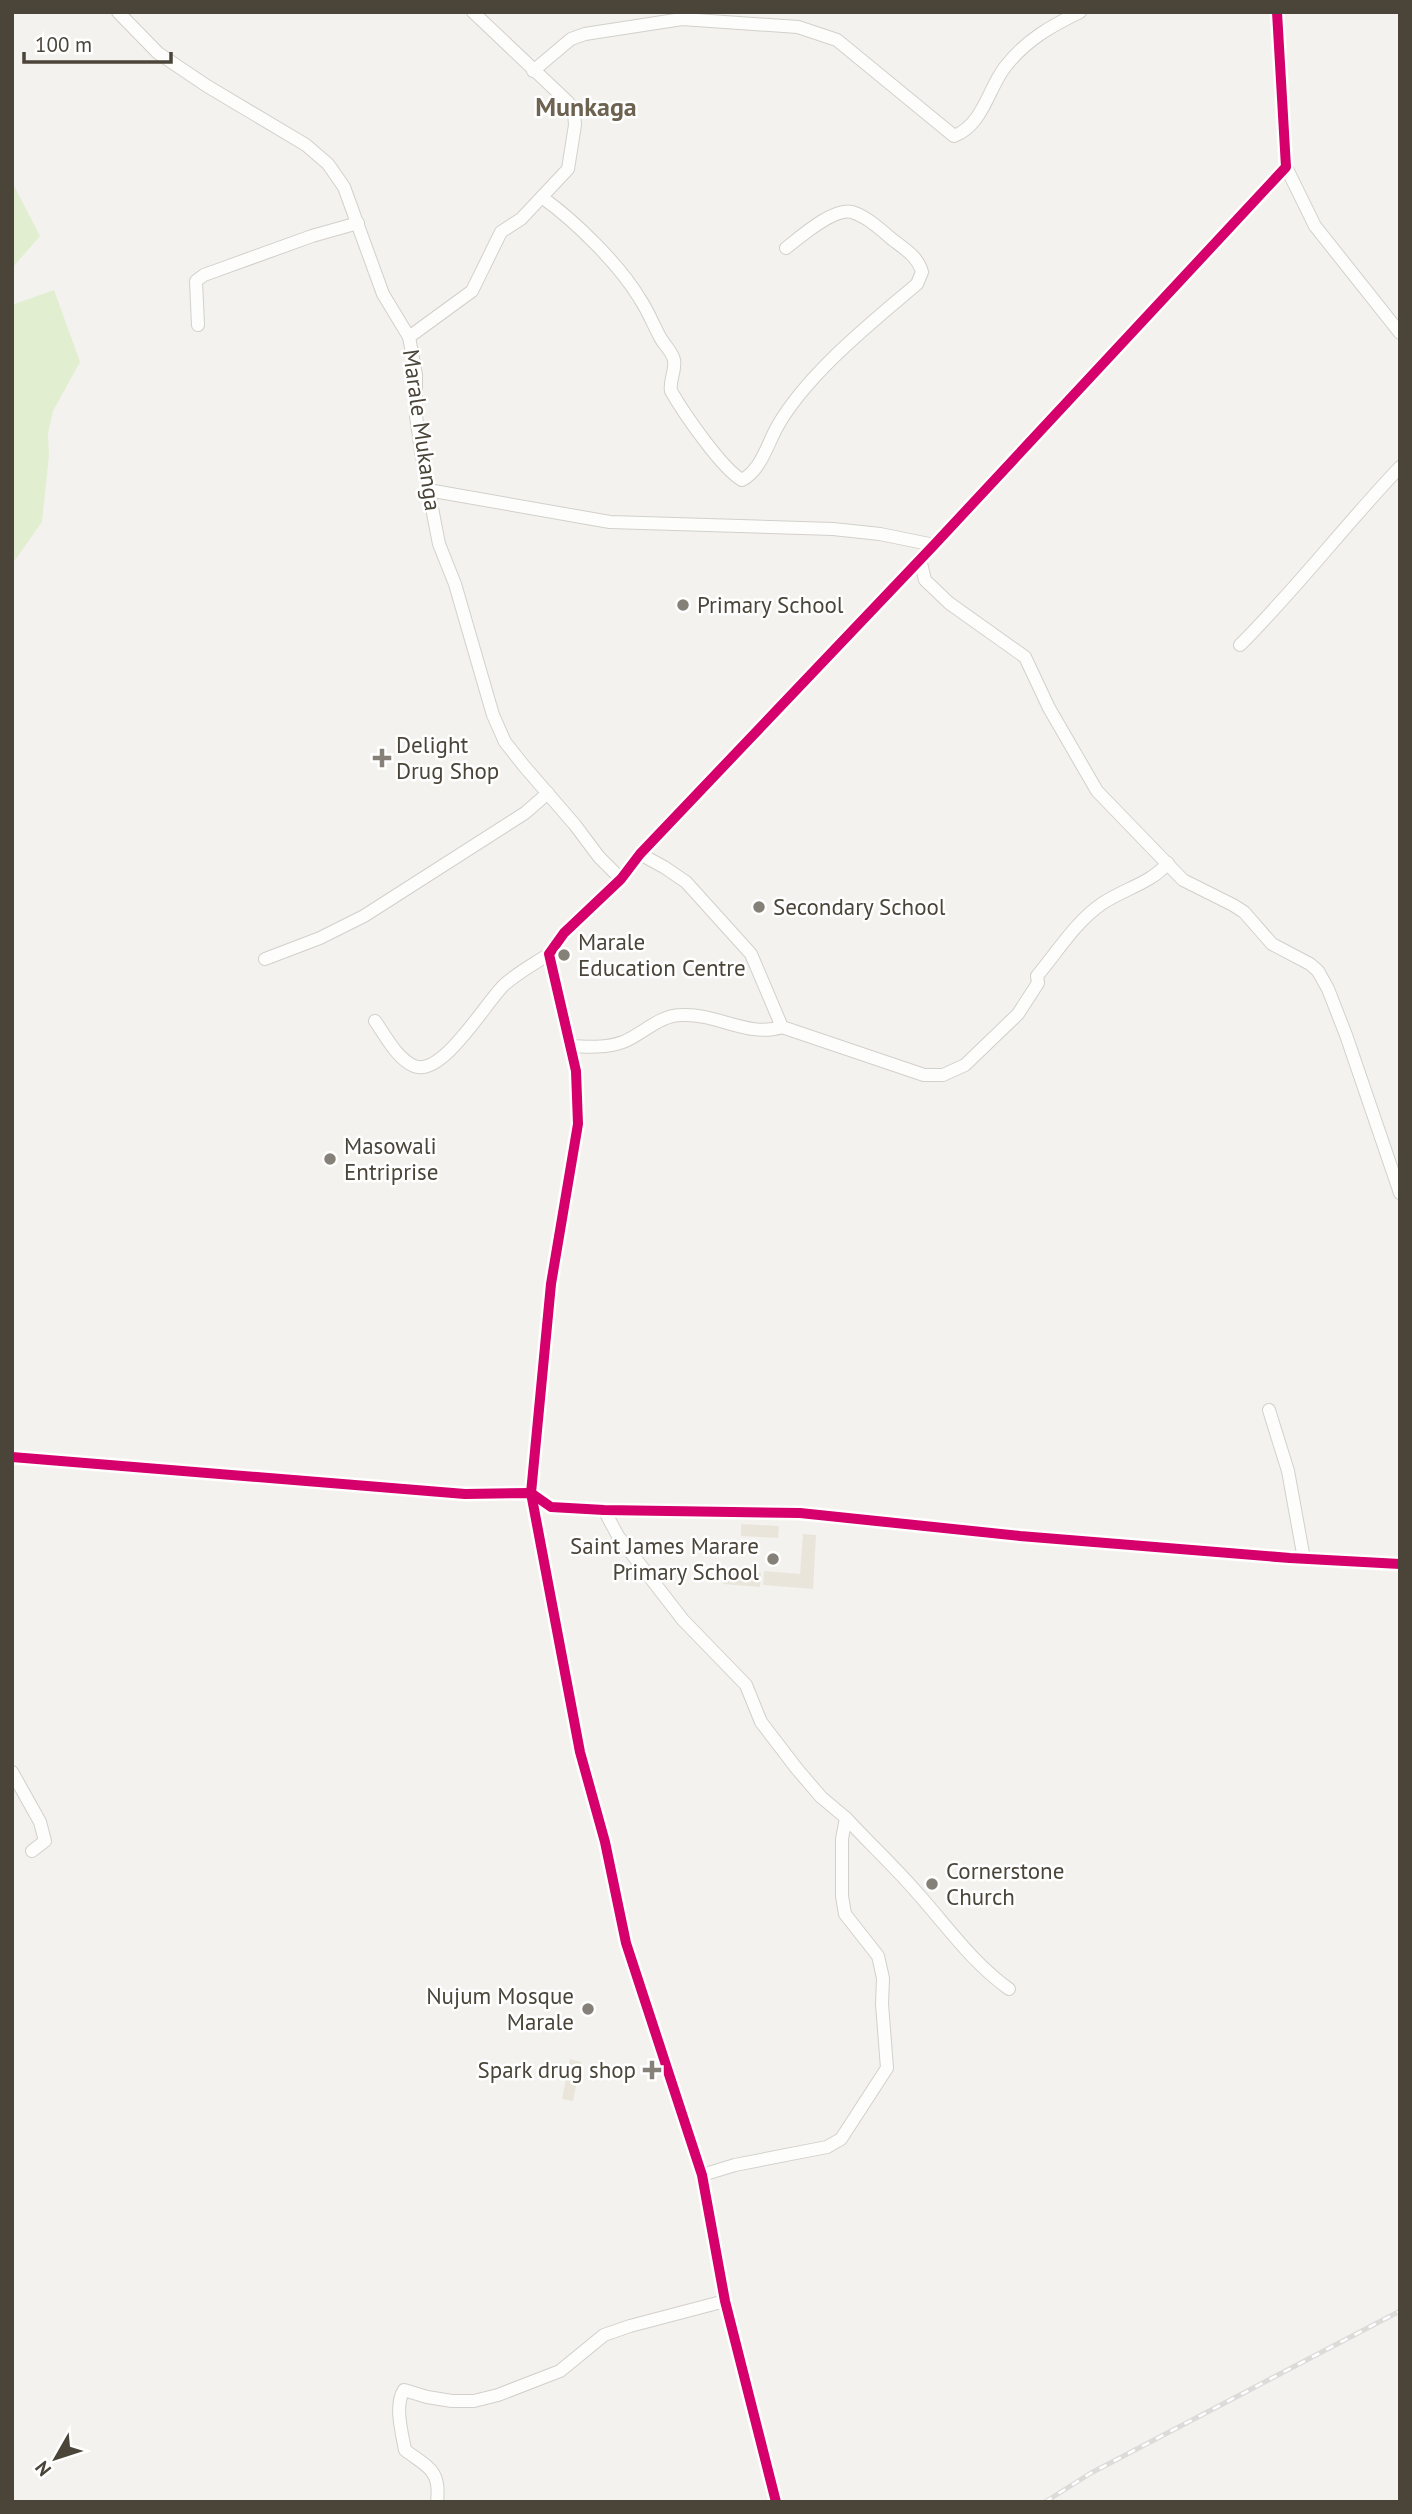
<svg xmlns="http://www.w3.org/2000/svg" width="1412" height="2514" viewBox="0 0 1412 2514" font-family="'PT Sans',sans-serif">
  <style>
    .education { fill: #eae5da }
    .green { fill: #e1eecf }
    .lines { fill: none; stroke-linecap: round; stroke-linejoin: round }
    .street-casing { stroke: #d2d0cb; stroke-width: 14 }
    .street { stroke: #fdfdfc; stroke-width: 12 }
    .rail-casing { stroke: #dbdbda; stroke-width: 5 }
    .rail { stroke: #fff; stroke-width: 2.5; stroke-dasharray: 8; stroke-linecap: butt }
    .cycleway-casing { stroke: #fff; stroke-width: 15 }
    .cycleway { stroke: #d6006c; stroke-width: 10 }
    .poi-dot { fill: #868178; stroke: #fff; stroke-width: 2.5 }
    .labels { text-anchor: middle; stroke-width: 5; stroke-linejoin: round; paint-order: stroke }
    .street-label { font-size: 23px; fill: #4b4439; stroke: #fff }
    .poi-label { font-size: 23px; fill: #4b4439; stroke: #fff; text-anchor: start }
    .quarter-label { font-size: 26px; font-weight: bold; fill: #6e6250; stroke: #fff }
  </style>
  <rect width="100%" height="100%" fill="#f4f2ee"/>
  <g class="education">
    <path d="M741,1524L779,1526L778,1538L741,1536Z"/>
    <path d="M803,1534L816,1535L813,1589L763,1585L764,1571L800,1574Z"/>
    <path d="M724,1570L761,1573L760,1587L723,1584Z"/>
    <path d="M570,2059L581,2062L573,2101L562,2099Z"/>
  </g>
  <g class="green">
    <path d="M12,182L40,236L12,268Z"/>
    <path d="M54,290L80,362L53,411L48,433L49,455L42,522L12,564V305Z"/>
  </g>
  <g class="lines">
    <defs>
      <g id="street">
        <path d="M118,12L158,53L207,86L306,145L328,164L344,187L383,294L409,337L416,375V416L421,451L439,544L455,584L493,715L505,742L524,766L575,825L599,857L621,879"/>
        <path d="M533,71L571,39L585,34L682,19L798,27L837,40L954,136C983,125 988,89 1005,67C1026,40 1051,26 1080,12"/>
        <path d="M1286,167L1315,226L1400,333"/>
        <path d="M543,198C576,222 619,264 640,299C648,311 653,324 660,337C664,345 672,351 674,360C676,371 669,380 671,391C683,412 722,469 742,480C761,470 767,445 777,427C807,374 871,323 917,284L922,272C918,257 905,249 893,240C881,230 868,217 852,212C834,207 800,237 786,248"/>
        <path d="M198,325L196,281L204,275L312,236L358,223"/>
        <path d="M409,337L472,291L501,232L521,219L568,169L575,125L574,112L568,102L473,12"/>
        <path d="M428,490L610,522L833,529L880,534L934,545"/>
        <path d="M920,559L925,580L949,603L1025,657L1049,708L1097,791L1183,880L1233,905L1244,912L1272,944L1310,964L1318,971L1328,989L1346,1035L1400,1193"/>
        <path d="M1240,645C1297,588 1345,525 1400,467"/>
        <path d="M640,854L664,867L686,882L751,954L782,1027L924,1075H943L965,1065L1018,1014L1038,983L1037,976C1058,951 1076,921 1103,903C1124,889 1151,883 1168,863"/>
        <path d="M265,959L320,938L364,916L525,813L548,793"/>
        <path d="M375,1021C385,1035 397,1059 414,1066C442,1078 486,1002 504,985C517,973 534,964 549,954"/>
        <path d="M570,1046C587,1047 607,1048 623,1042C643,1034 659,1015 682,1015C716,1013 749,1038 782,1027"/>
        <path d="M1269,1410L1288,1471L1304,1559"/>
        <path d="M12,1457L465,1494L531,1493L551,1507L604,1510L800,1513L1020,1536L1290,1558L1400,1564"/>
        <path d="M604,1510L618,1536L683,1620L746,1685L761,1722L797,1769L821,1797L846,1818L842,1839V1896L845,1914L878,1956L883,1978L882,2004L887,2068L841,2139L827,2147L735,2165L702,2175"/>
        <path d="M12,1772L40,1822L45,1841L32,1851"/>
        <path d="M846,1818C870,1844 897,1869 920,1896C949,1929 973,1963 1009,1989"/>
        <path d="M437,2502C441,2469 427,2467 405,2450C402,2433 394,2405 404,2390L427,2397L452,2401H474L498,2395L560,2371L604,2335L630,2326L725,2301"/>
        <path d="M776,2502L725,2301L702,2175L626,1943L605,1842L580,1752L531,1493L551,1284L578,1124L576,1071L549,954L564,933L621,879L640,854L934,545L1286,167L1277,12"/>
      </g>
    </defs>
    <use href="#street" class="street-casing"/>
    <use href="#street" class="street"/>
    <defs>
      <path id="rail" d="M1045,2502L1091,2473L1400,2311"/>
    </defs>
    <use href="#rail" class="rail-casing"/>
    <use href="#rail" class="rail"/>
    <defs>
      <g id="cycleway">
        <path d="M12,1457L465,1494L531,1493L551,1507L604,1510L800,1513L1020,1536L1290,1558L1400,1564"/>
        <path d="M776,2502L725,2301L702,2175L626,1943L605,1842L580,1752L531,1493L551,1284L578,1124L576,1071L549,954L564,933L621,879L640,854L934,545L1286,167L1277,12"/>
      </g>
    </defs>
    <use href="#cycleway" class="cycleway-casing"/>
    <use href="#cycleway" class="cycleway"/>
  </g>
  <g class="poi-dot">
    <circle cx="683" cy="605" r="7"/>
    <path d="M378.5 747.5h7v7h7v7h-7v7h-7v-7h-7v-7h7z"/>
    <circle cx="759" cy="907" r="7"/>
    <circle cx="564" cy="955" r="7"/>
    <circle cx="330" cy="1159" r="7"/>
    <circle cx="773" cy="1559" r="7"/>
    <circle cx="932" cy="1884" r="7"/>
    <circle cx="588" cy="2009" r="7"/>
    <path d="M648.5 2059.5h7v7h7v7h-7v7h-7v-7h-7v-7h7z"/>
  </g>
  <g class="labels">
    <g class="street-label">
      <text transform="translate(422 430) rotate(82)" y="8">Marale Mukanga</text>
    </g>
    <g class="poi-label">
      <text x="697" y="613">Primary School</text>
      <text x="396" y="753">Delight<tspan x="396" dy="26">Drug Shop</tspan></text>
      <text x="773" y="915">Secondary School</text>
      <text x="578" y="950">Marale<tspan x="578" dy="26">Education Centre</tspan></text>
      <text x="344" y="1154">Masowali<tspan x="344" dy="26">Entriprise</tspan></text>
      <text x="759" y="1554" text-anchor="end">Saint James Marare<tspan x="759" dy="26">Primary School</tspan></text>
      <text x="946" y="1879">Cornerstone<tspan x="946" dy="26">Church</tspan></text>
      <text x="574" y="2004" text-anchor="end">Nujum Mosque<tspan x="574" dy="26">Marale</tspan></text>
      <text x="636" y="2078" text-anchor="end">Spark drug shop</text>
    </g>
    <g class="quarter-label">
      <text x="586" y="116">Munkaga</text>
    </g>
  </g>
  <rect width="1412" height="2514" fill="none" stroke="#4b4439" stroke-width="28"/>
  <g transform="translate(56 2458) rotate(231)" stroke="#ffffff" stroke-width="5" paint-order="stroke">
  <path d="M0-5L12 26L0 18L-12 26Z" fill="#4b4439"/>
  <text y="-10" font-size="19" font-weight="bold" text-anchor="middle" fill="#4b4439">N</text>
  </g>
  <path d="M24 52v10h147v-10" fill="none" stroke="#4b4439" stroke-width="3.5"/>
  <text x="35" y="52" font-size="21" fill="#4b4439" stroke="#ffffff" stroke-width="5" paint-order="stroke">100 m</text>
</svg>
